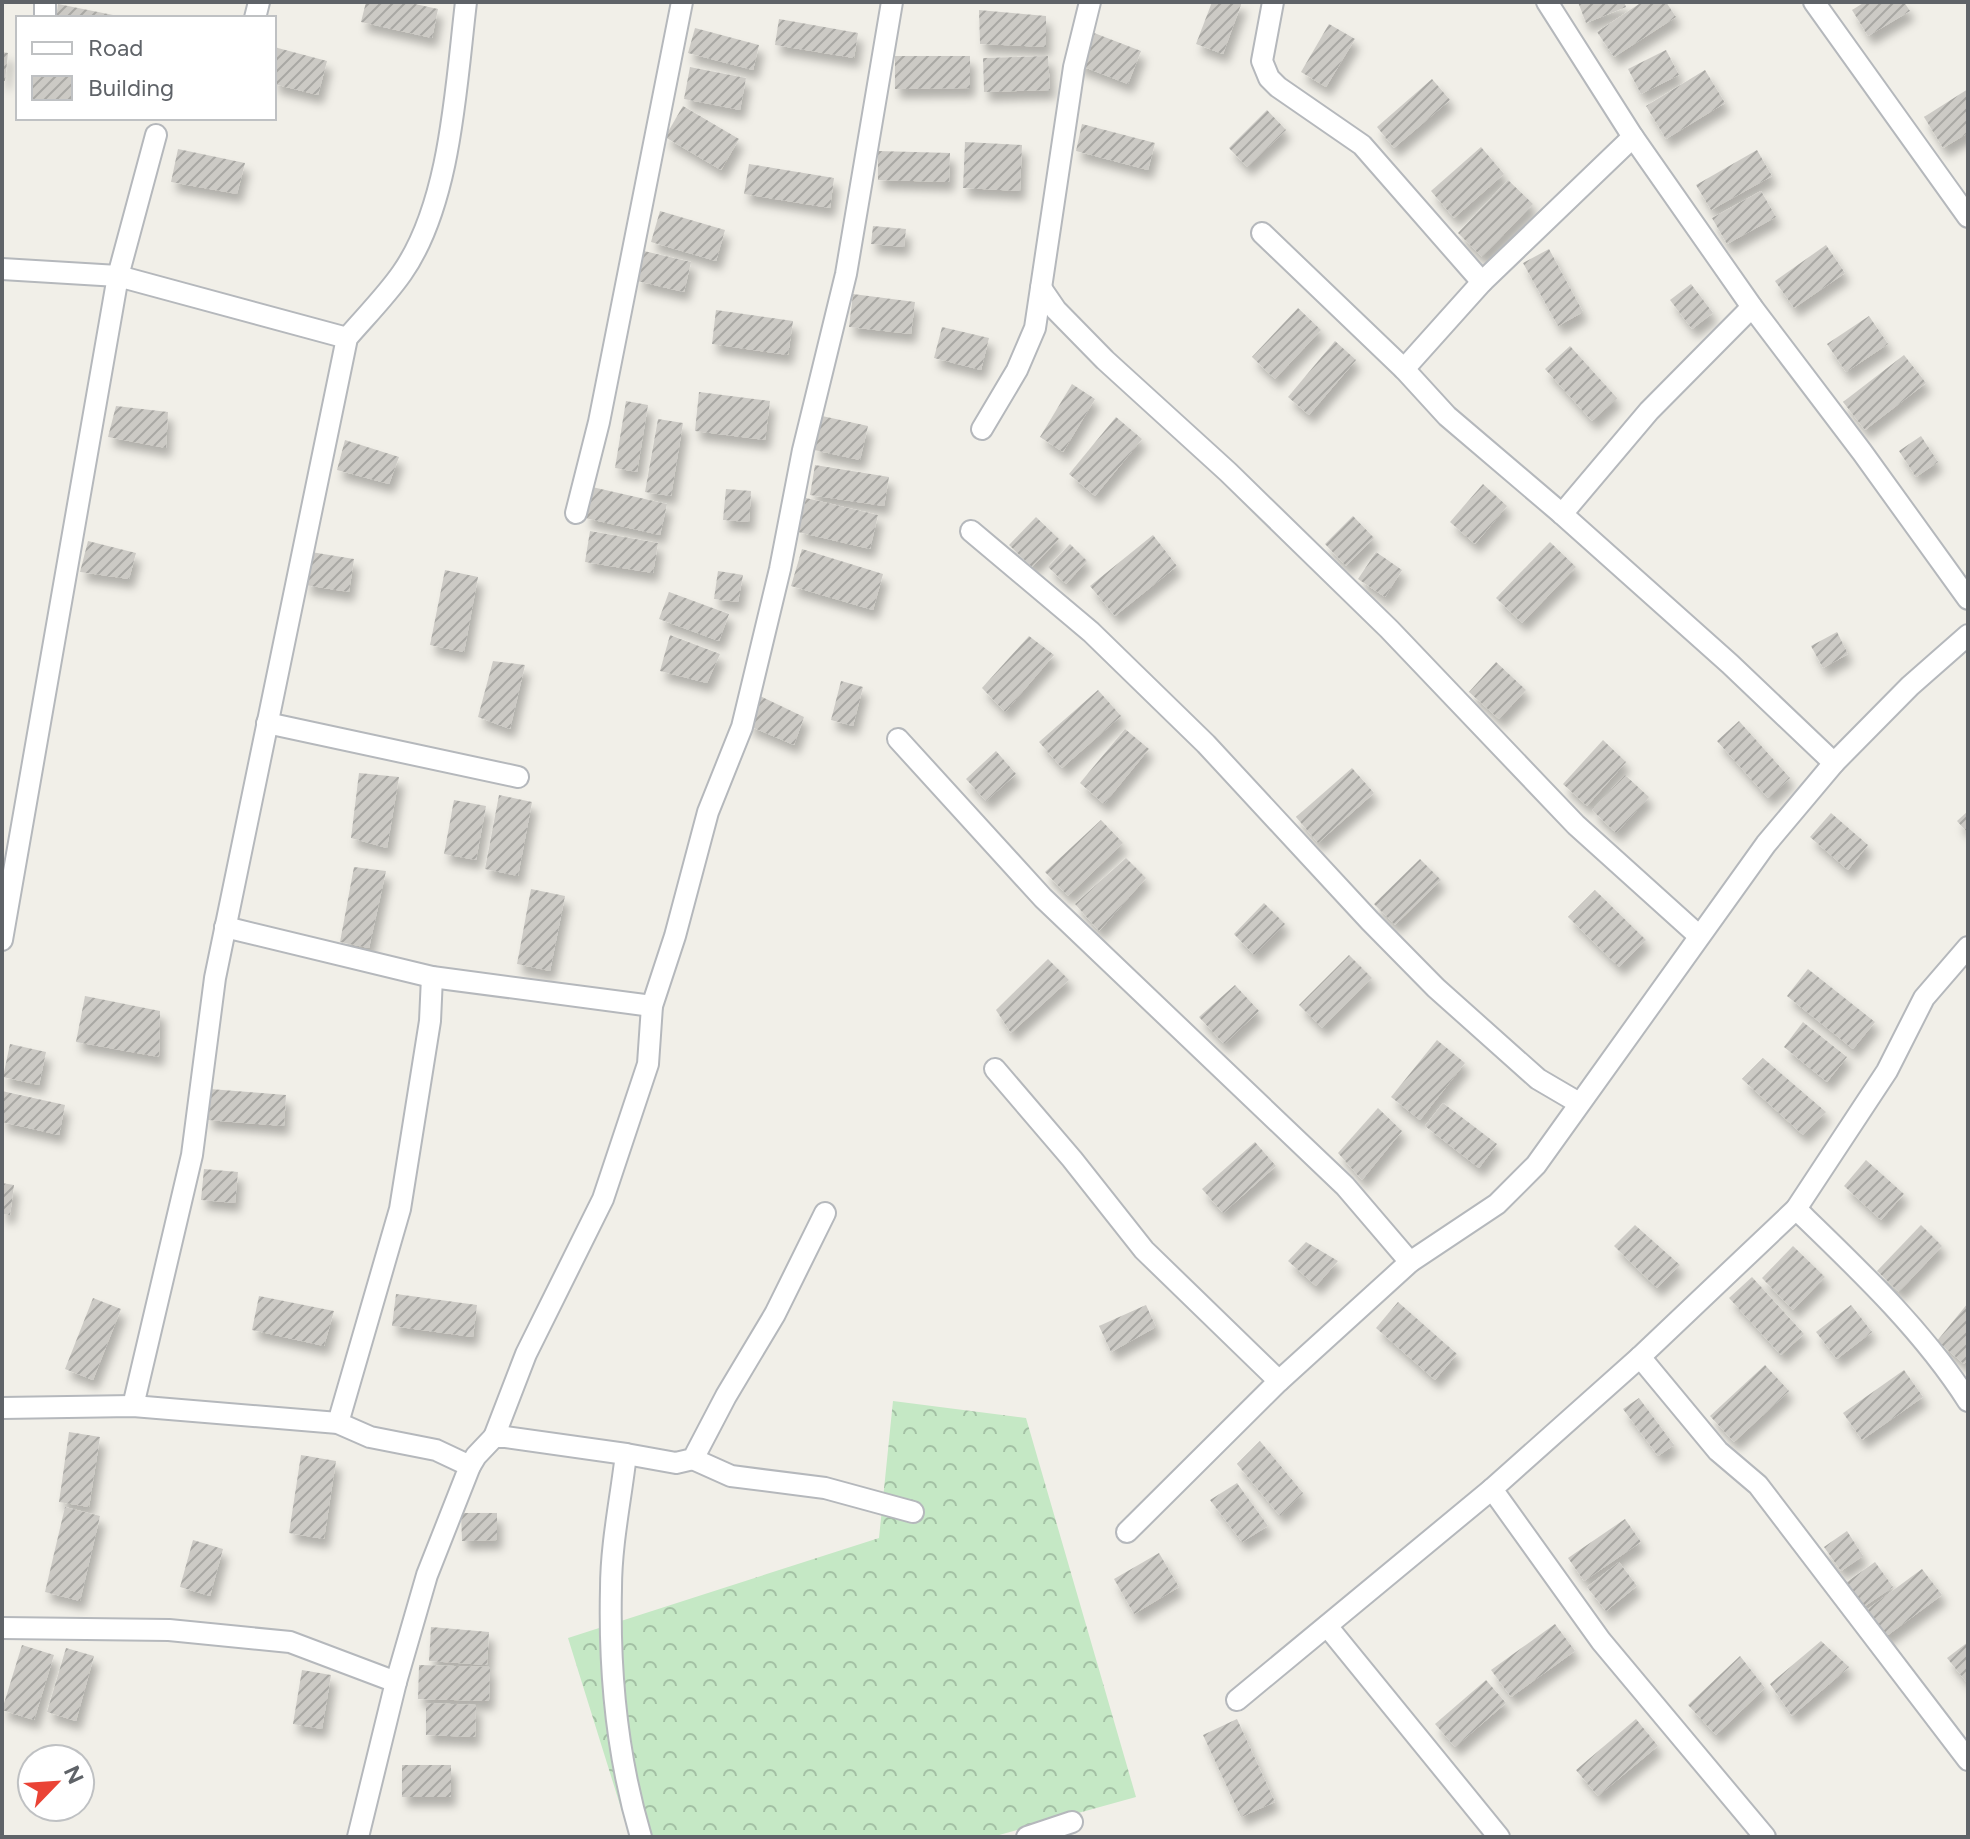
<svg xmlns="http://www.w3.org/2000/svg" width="1970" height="1839" viewBox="0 0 1970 1839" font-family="Figtree,sans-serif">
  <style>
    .forest { fill: url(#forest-crowns) }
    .building { fill: url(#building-hatch); filter: url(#shadow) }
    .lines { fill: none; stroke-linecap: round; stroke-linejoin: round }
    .minor-casing { stroke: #b5b8bc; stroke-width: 24 }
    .minor { stroke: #fff; stroke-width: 20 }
  </style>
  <defs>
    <pattern id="forest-crowns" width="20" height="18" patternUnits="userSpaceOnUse" patternTransform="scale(2)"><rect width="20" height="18" fill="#c5e8c5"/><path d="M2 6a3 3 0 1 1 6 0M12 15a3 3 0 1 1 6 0" fill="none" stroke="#a3c0a4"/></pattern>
    <pattern id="building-hatch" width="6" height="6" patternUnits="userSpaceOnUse" patternTransform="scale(2)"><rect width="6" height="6" fill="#cccac5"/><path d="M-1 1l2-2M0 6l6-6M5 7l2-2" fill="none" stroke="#a9a8a4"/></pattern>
    <filter id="shadow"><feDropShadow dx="5" dy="9" stdDeviation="4" flood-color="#0004"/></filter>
  </defs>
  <rect width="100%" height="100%" fill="#f1efe8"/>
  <path class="forest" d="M893,1401L1026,1418L1136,1797L992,1837H630L568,1638L879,1538Z"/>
  <g class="building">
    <path d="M366,2H406L438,9L432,38L361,22Z"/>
    <path d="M1212,2H1242L1223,54L1196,44Z"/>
    <path d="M1578,2H1624L1626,7L1586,23Z"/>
    <path d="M1642,2H1666L1676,17L1614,57L1597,32Z"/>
    <path d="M1865,2H1904L1910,11L1868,36L1852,10Z"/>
    <path d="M58,4L123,17V18H56Z"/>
    <path d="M979,10L1046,16V47L980,44Z"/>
    <path d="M779,19L858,33L854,58L775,45Z"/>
    <path d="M1329,24L1355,39L1326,87L1301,72Z"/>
    <path d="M695,28L759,45L753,70L688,53Z"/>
    <path d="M1089,31L1141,51L1128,84L1076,64Z"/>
    <path d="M274,47L327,61L318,95L274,84Z"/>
    <path d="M1666,50L1679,75L1641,94L1628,69Z"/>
    <path d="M2,52L8,53L5,81H2Z"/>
    <path d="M895,56H970V88L895,89Z"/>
    <path d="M1048,56L1050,90L984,92L983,58Z"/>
    <path d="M690,67L746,78L740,110L684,99Z"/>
    <path d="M1705,70L1725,103L1666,139L1646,106Z"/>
    <path d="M1432,79L1450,100L1394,148L1377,127Z"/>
    <path d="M1968,89V133L1943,148L1924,117Z"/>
    <path d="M683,106L739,139L721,170L665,137Z"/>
    <path d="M1267,110L1286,130L1247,167L1229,148Z"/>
    <path d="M1082,124L1155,143L1148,170L1076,151Z"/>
    <path d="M965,142L1022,145L1020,191L963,188Z"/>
    <path d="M1481,147L1504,174L1454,218L1431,191Z"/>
    <path d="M178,149L245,163L237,194L171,182Z"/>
    <path d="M1757,150L1772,176L1711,210L1696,185Z"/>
    <path d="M878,151L950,153L949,182L878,180Z"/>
    <path d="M749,164L834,178L830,208L744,194Z"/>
    <path d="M1508,180L1533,204L1482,257L1458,233Z"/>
    <path d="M1761,191L1776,217L1727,244L1712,218Z"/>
    <path d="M660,211L725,230L716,261L651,242Z"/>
    <path d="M873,226L906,229L904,247L871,244Z"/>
    <path d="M1826,245L1845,273L1794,308L1775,281Z"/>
    <path d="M1549,249L1583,312L1558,326L1523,263Z"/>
    <path d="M644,251L691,262L684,292L637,281Z"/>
    <path d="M1691,284L1713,313L1692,329L1670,300Z"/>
    <path d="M853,294L915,302L911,334L849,327Z"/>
    <path d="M1298,308L1321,330L1275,379L1252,357Z"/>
    <path d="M716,310L793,321L788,355L712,344Z"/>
    <path d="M1869,316L1888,344L1846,372L1827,344Z"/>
    <path d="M942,327L989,338L981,370L934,358Z"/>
    <path d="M1335,341L1356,360L1309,415L1288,397Z"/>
    <path d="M1570,346L1617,398L1592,421L1545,369Z"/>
    <path d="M1904,355L1926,383L1865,430L1843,402Z"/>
    <path d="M1072,384L1095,399L1063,452L1040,437Z"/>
    <path d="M699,392L770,401L765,440L695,431Z"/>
    <path d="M626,401L648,405L637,472L615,468Z"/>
    <path d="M116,406L168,412L166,448L108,437Z"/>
    <path d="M822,416L868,426L860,460L814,450Z"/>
    <path d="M1116,417L1142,439L1095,496L1069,474Z"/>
    <path d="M658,419L683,423L671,496L645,492Z"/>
    <path d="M1921,436L1938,462L1916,477L1899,451Z"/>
    <path d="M345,440L399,457L389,484L337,470Z"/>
    <path d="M815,465L889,477L884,506L810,495Z"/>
    <path d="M1483,484L1507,506L1475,544L1450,522Z"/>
    <path d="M592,487L667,504L660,535L585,518Z"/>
    <path d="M726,489L751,491L749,522L723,520Z"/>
    <path d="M806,498L878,515L870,549L798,532Z"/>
    <path d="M1353,516L1374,538L1346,566L1325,544Z"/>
    <path d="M1036,517L1059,539L1032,567L1009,545Z"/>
    <path d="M590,531L658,543L653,573L585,562Z"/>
    <path d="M1153,535L1177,566L1115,616L1090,586Z"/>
    <path d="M88,541L136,553L129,579L80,572Z"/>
    <path d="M1550,542L1576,567L1522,623L1496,598Z"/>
    <path d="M1070,544L1087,561L1066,584L1048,567Z"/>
    <path d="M802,549L883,574L873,610L791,586Z"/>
    <path d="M311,552L354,559L349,592L305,585Z"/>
    <path d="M1376,552L1402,570L1385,597L1358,579Z"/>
    <path d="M445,570L478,577L464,652L430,645Z"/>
    <path d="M718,571L743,575L738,602L714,599Z"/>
    <path d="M669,592L729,614L719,641L659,619Z"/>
    <path d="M1837,632L1848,654L1823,668L1811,646Z"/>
    <path d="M670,635L720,654L707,683L660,671Z"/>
    <path d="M1029,636L1054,655L1005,712L982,688Z"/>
    <path d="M493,661L525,665L510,729L478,717Z"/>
    <path d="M1496,662L1526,690L1499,719L1469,692Z"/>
    <path d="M841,681L863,687L853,726L831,720Z"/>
    <path d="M1098,690L1121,716L1062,768L1039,742Z"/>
    <path d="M760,696L804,717L794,745L747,725Z"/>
    <path d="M1739,721L1790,778L1768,798L1717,741Z"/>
    <path d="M1125,729L1149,749L1104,804L1080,783Z"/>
    <path d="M1603,740L1626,762L1587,806L1563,784Z"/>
    <path d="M996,751L1016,774L986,801L966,779Z"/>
    <path d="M1352,768L1374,793L1318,843L1296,817Z"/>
    <path d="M359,773L399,777L387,848L351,838Z"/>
    <path d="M1625,775L1649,797L1616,833L1592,810Z"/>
    <path d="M499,795L532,802L518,876L485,869Z"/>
    <path d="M454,800L486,806L476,860L444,854Z"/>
    <path d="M1968,811V833L1957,821Z"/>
    <path d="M1831,813L1868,845L1848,870L1810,837Z"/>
    <path d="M1101,820L1123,843L1068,896L1045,872Z"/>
    <path d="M1126,858L1146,878L1099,931L1075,904Z"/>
    <path d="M1420,859L1441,880L1395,925L1374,904Z"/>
    <path d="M354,867L386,871L369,948L340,942Z"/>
    <path d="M531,889L565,896L550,971L517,964Z"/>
    <path d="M1595,890L1646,940L1619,967L1568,917Z"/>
    <path d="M1264,903L1285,924L1254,955L1234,934Z"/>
    <path d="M1349,955L1372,978L1322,1028L1299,1005Z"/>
    <path d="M1048,959L1069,980L1011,1033L996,1010Z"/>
    <path d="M1808,969L1875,1022L1853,1049L1787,996Z"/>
    <path d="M1235,985L1259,1011L1224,1044L1199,1017Z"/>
    <path d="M85,996L160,1011L159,1057L76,1042Z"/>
    <path d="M1803,1022L1847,1057L1827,1082L1784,1047Z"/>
    <path d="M1437,1040L1465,1063L1420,1120L1391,1097Z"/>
    <path d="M10,1044L46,1052L39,1085L3,1077Z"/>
    <path d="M1763,1058L1826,1112L1803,1135L1742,1079Z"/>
    <path d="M210,1089L286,1095L284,1126L207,1120Z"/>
    <path d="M2,1091L65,1105L59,1135L2,1122Z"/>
    <path d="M1443,1103L1497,1144L1479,1168L1425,1126Z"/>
    <path d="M1378,1108L1402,1131L1362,1180L1338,1153Z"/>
    <path d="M1255,1142L1276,1166L1223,1213L1202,1189Z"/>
    <path d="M1866,1160L1904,1194L1881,1220L1844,1186Z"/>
    <path d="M204,1169L238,1172L235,1203L201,1200Z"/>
    <path d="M2,1183L14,1185L10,1215L2,1214Z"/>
    <path d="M1635,1225L1680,1265L1657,1288L1614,1246Z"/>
    <path d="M1921,1225L1942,1246L1899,1292L1877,1271Z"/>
    <path d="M1306,1242L1338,1261L1316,1286L1288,1261Z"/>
    <path d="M1793,1246L1825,1277L1793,1310L1762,1278Z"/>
    <path d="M1752,1277L1804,1334L1781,1355L1729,1298Z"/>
    <path d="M396,1294L477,1305L473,1337L392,1326Z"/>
    <path d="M259,1296L334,1311L324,1346L252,1330Z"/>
    <path d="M93,1298L121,1309L93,1380L65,1369Z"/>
    <path d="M1398,1302L1457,1354L1435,1380L1376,1328Z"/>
    <path d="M1968,1303V1360L1964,1364L1937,1341Z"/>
    <path d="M1146,1305L1156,1327L1111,1352L1099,1326Z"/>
    <path d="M1851,1305L1872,1332L1837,1359L1816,1332Z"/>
    <path d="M1765,1365L1789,1391L1734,1442L1710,1416Z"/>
    <path d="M1904,1370L1923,1397L1862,1440L1843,1413Z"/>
    <path d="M1639,1398L1674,1445L1658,1456L1623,1409Z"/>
    <path d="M69,1432L100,1437L89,1507L59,1502Z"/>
    <path d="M1260,1441L1303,1493L1280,1516L1237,1464Z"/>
    <path d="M301,1455L336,1461L324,1539L289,1533Z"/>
    <path d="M1237,1483L1268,1526L1242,1542L1210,1500Z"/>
    <path d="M65,1507L100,1516L80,1601L45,1592Z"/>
    <path d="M461,1513H497V1540L462,1541Z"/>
    <path d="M1625,1519L1641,1542L1584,1581L1568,1558Z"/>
    <path d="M1847,1531L1863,1556L1841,1571L1824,1547Z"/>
    <path d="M193,1540L223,1549L210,1596L180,1587Z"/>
    <path d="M1159,1553L1179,1587L1134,1614L1114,1579Z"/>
    <path d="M1619,1562L1637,1586L1606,1611L1587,1587Z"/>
    <path d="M1875,1562L1893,1587L1862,1608L1844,1584Z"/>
    <path d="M1922,1569L1942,1595L1884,1638L1865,1611Z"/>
    <path d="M1555,1624L1575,1651L1511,1697L1491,1670Z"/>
    <path d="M431,1627L489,1632L487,1665L429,1661Z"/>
    <path d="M1821,1641L1849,1667L1792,1716L1770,1684Z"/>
    <path d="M1968,1642V1684L1947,1658Z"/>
    <path d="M22,1645L54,1655L34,1720L2,1710Z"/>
    <path d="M66,1648L94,1656L76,1721L47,1712Z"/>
    <path d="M1740,1656L1765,1688L1716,1735L1688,1705Z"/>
    <path d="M419,1665L490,1667L489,1701L418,1699Z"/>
    <path d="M302,1670L331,1675L322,1729L293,1724Z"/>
    <path d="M1486,1680L1506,1703L1455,1747L1435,1724Z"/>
    <path d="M426,1703L476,1705L475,1737L426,1735Z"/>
    <path d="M1237,1719L1275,1802L1241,1817L1203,1735Z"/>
    <path d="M1636,1719L1658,1746L1598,1796L1576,1770Z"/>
    <rect x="402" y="1765" width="49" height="32"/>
  </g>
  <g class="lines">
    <defs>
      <g id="minor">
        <path d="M1273,2L1262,61L1269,78L1278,87L1362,145L1482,282"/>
        <path d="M1547,2L1633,137L1752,307L1862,452L1968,599"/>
        <path d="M1814,2L1968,217"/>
        <path d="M45,18V2"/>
        <path d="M255,18L259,2"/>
        <path d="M1262,233L1404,369L1447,416L1562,514L1730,664L1834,763"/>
        <path d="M2,269L118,276L347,338"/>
        <path d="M1041,288L1056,310L1105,360L1228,472L1389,629L1576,825L1698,935"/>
        <path d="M1404,369L1482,282L1633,137"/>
        <path d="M982,429L1017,370L1035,328L1074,67L1090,2"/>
        <path d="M576,513L599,422L682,2"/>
        <path d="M1562,514L1649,411L1752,307"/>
        <path d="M971,531L1091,632L1206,744L1370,921L1436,988L1538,1079L1579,1103"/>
        <path d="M267,723L518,777"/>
        <path d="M898,739L1043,898L1345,1186L1410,1262"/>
        <path d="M225,927L432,977L652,1006"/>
        <path d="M2,940L118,276L156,135"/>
        <path d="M995,1069L1072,1159L1144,1250L1279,1381L1410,1262L1497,1204L1536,1165L1766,844L1834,763L1910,686L1968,635"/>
        <path d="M1796,1209C1857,1268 1922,1329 1968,1401"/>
        <path d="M1640,1357L1718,1451L1758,1485L1968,1760"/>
        <path d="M133,1406L192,1155L215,978L347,338C365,317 386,296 402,273C451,203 456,85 466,2"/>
        <path d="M2,1408L133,1406L338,1423L370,1437L436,1450L470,1466L427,1575L396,1682L358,1837"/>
        <path d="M338,1423L400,1209L430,1021L432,977"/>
        <path d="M494,1437L526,1354L603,1199L648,1064L652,1006L675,936L708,812L742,727L780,569L803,450L846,274L892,2"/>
        <path d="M626,1454C621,1498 611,1544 611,1588C609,1671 617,1757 641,1837"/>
        <path d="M693,1459L731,1476L825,1488L913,1512"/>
        <path d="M470,1466L476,1456L494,1437H506L626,1454L676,1463L693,1459L726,1396L775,1314L825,1213"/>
        <path d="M1492,1489L1601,1641L1765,1837"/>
        <path d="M1127,1532L1279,1381"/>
        <path d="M1327,1626L1499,1837"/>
        <path d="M2,1628L169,1630L290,1642L396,1682"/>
        <path d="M1237,1700L1492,1489L1640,1357L1796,1209L1887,1071L1924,998L1968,947"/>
        <path d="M1027,1837L1072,1822"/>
      </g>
    </defs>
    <use href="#minor" class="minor-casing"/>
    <use href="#minor" class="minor"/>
  </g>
  <rect width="1970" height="1839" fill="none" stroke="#5f6368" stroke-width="8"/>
  <rect x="16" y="16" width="260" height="104" fill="#ffffff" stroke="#bfc1c3" stroke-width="2"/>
  <rect x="32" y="42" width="40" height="12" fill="#ffffff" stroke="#bfc1c3" stroke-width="2"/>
  <text x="88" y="56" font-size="24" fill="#5f6368">Road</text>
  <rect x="32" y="76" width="40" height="24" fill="url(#building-hatch)" stroke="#bfc1c3" stroke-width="2"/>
  <text x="88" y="96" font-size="24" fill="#5f6368">Building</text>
  <g transform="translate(56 1783) rotate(65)"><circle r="38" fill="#ffffff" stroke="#bfc1c3" stroke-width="2"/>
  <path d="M0-6L14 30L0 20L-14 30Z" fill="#ea4335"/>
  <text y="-12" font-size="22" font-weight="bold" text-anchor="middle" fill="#5f6368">N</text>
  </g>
</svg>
